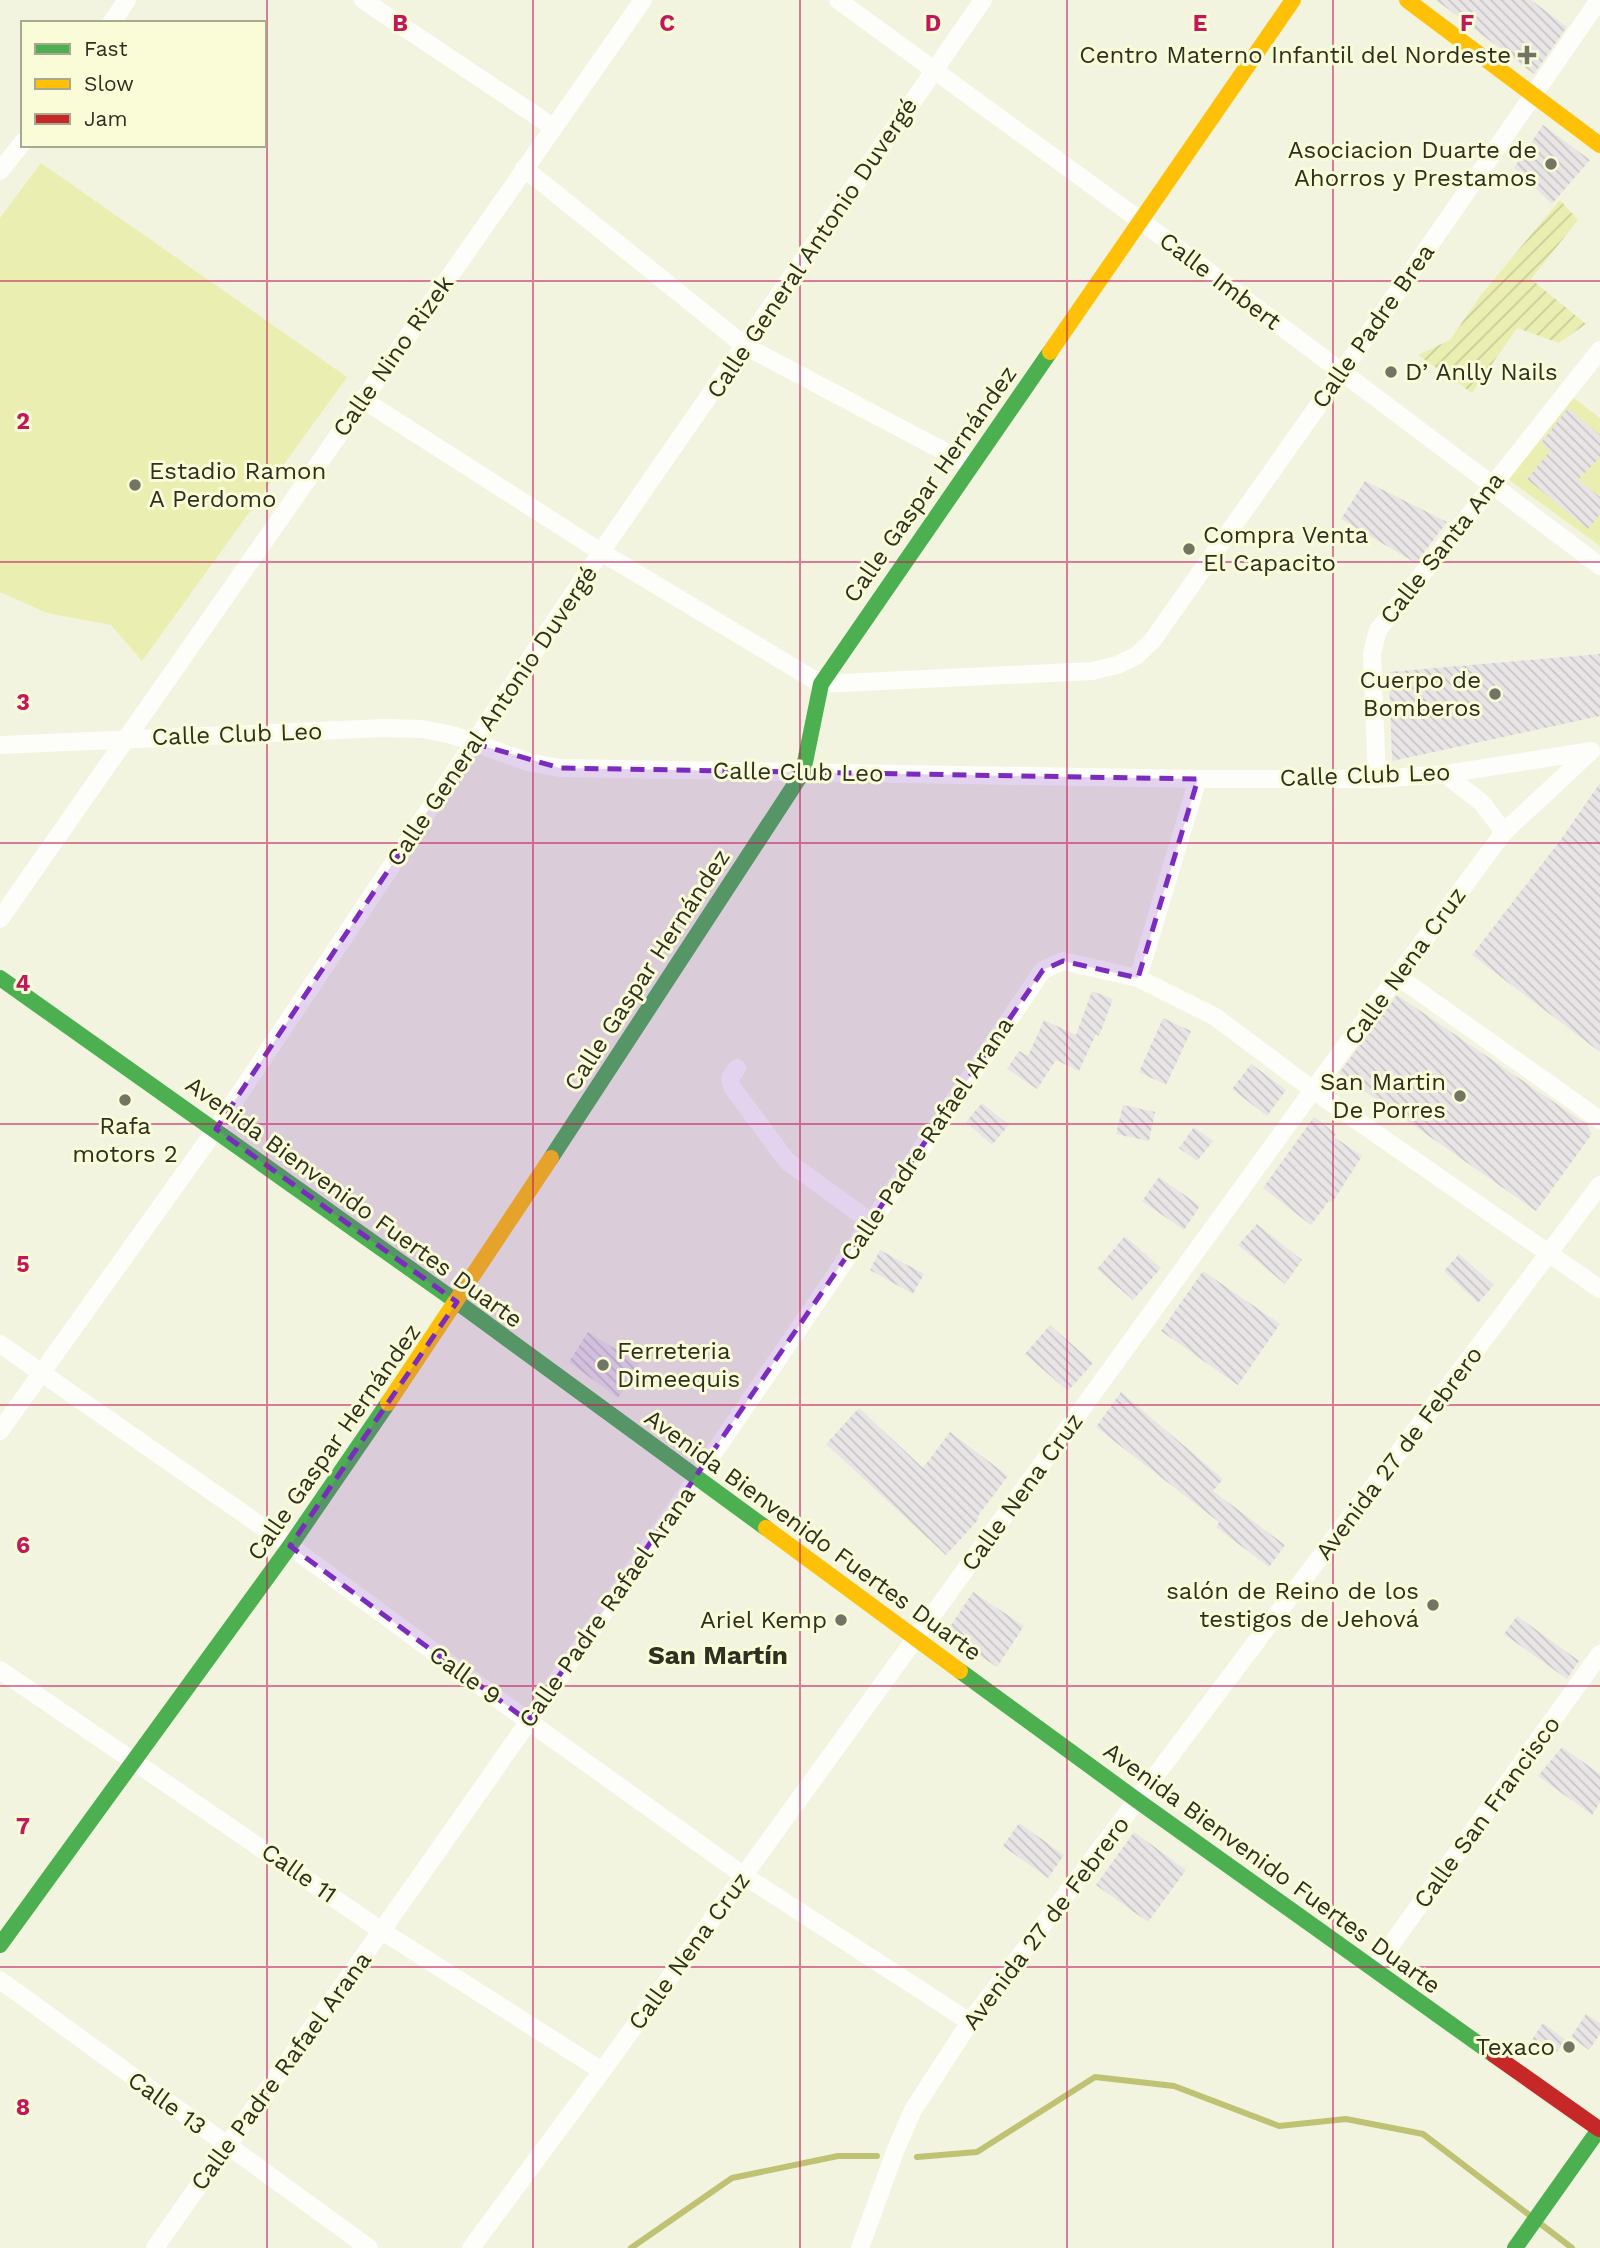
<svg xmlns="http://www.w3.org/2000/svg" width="1600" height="2248" viewBox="0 0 1600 2248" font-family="'Work Sans',sans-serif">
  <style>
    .park { fill: #eaefb1 }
    .garden { fill: url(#garden-furrows) }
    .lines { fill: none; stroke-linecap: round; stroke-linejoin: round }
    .stream { stroke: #bec272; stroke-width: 6 }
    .building { fill: url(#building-back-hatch) }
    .street { stroke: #fdfdfa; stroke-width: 18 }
    .fast { stroke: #4caf50; stroke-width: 16 }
    .slow { stroke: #ffc107; stroke-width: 16 }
    .jam { stroke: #c62828; stroke-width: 16 }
    .marked { fill: #7b2cbf; fill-opacity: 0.2; stroke: #7b2cbf; stroke-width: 5; stroke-dasharray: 14 9; stroke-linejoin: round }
    .grid { fill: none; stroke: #c2185b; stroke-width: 2; stroke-opacity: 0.55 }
    .poi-dot { fill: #737564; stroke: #f9fcd7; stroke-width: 2.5 }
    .labels { text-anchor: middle; stroke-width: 6; stroke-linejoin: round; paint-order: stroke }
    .poi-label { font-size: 24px; fill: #2f3022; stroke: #f9fcd7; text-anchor: end }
    .street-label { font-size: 24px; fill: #2f3022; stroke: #f9fcd7 }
    .neighbourhood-label { font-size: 26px; font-weight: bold; fill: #2f3022; stroke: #f9fcd7 }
    .grid-label { font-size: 23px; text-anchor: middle; font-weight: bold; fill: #c2185b; stroke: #f9fcd7; stroke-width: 6; stroke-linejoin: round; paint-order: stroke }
  </style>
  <defs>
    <pattern id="garden-furrows" width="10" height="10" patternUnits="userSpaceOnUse" patternTransform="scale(1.75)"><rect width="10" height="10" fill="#eaefb1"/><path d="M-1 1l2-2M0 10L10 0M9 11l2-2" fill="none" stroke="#c9cd98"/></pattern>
    <pattern id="building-back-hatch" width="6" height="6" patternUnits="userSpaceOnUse" patternTransform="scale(1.75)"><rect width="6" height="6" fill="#e9e5e6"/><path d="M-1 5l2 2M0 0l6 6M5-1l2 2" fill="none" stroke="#c8c5c5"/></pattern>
  </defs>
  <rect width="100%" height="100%" fill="#f2f4df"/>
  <g class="park">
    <path d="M41,163L347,377L142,661L111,625L47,613L0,592V218Z"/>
    <path d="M1571,396L1600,418V546L1501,474Z"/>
  </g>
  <path class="garden" d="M1560,200L1578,220L1531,279L1586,324L1559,343L1517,328L1472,393L1418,355L1450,340L1481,295Z"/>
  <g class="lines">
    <g class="stream">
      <path d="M917,2157L977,2152L1095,2077L1174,2086L1279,2126L1346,2119L1423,2134L1528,2214"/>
      <path d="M1542,2225L1572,2248"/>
      <path d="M631,2248L732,2178L838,2156H877"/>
    </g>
  </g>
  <g class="building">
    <path d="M1436,0H1531L1567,27L1534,74Z"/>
    <path d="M1543,125L1590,160L1552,204L1514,168Z"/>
    <path d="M1568,408L1600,435V457L1578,480L1600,497V514L1588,529L1527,479L1550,451L1541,443Z"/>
    <path d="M1365,481L1447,522L1416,563L1341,519Z"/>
    <path d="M1600,654V716L1392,761L1389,672Z"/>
    <path d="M1600,783V1052L1472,955L1559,842Z"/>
    <path d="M1092,991L1113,999L1099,1036L1096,1034L1079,1071L1056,1060L1037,1089L1007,1069L1019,1051L1028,1056L1044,1020L1076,1035Z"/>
    <path d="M1397,995L1586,1124L1592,1134L1536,1211L1339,1073Z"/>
    <path d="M1163,1018L1191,1031L1166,1085L1139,1072Z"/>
    <path d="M1251,1064L1286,1090L1267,1116L1232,1089Z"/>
    <path d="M982,1103L1009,1125L992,1145L966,1122Z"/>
    <path d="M1123,1105L1155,1112L1149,1141L1116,1134Z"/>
    <path d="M1314,1117L1336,1134L1334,1137L1362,1156L1332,1203L1329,1201L1311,1225L1263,1188Z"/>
    <path d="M1194,1127L1213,1141L1197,1161L1179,1148Z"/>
    <path d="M1159,1177L1200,1206L1184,1230L1142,1201Z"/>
    <path d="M1257,1224L1302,1260L1285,1284L1238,1245Z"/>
    <path d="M1125,1236L1161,1268L1133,1300L1097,1269Z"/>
    <path d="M880,1250L924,1274L913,1294L870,1270Z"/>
    <path d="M1459,1254L1494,1285L1478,1303L1444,1271Z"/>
    <path d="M1203,1271L1280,1324L1238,1385L1161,1331Z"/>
    <path d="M1050,1325L1093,1363L1068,1391L1025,1354Z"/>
    <path d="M588,1332L639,1364L618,1398L569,1362Z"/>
    <path d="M1121,1392L1223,1479L1213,1491L1285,1545L1269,1567L1216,1527L1219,1522L1096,1427Z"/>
    <path d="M859,1408L923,1468L950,1432L1008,1476L977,1517L979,1519L946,1555L826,1444Z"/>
    <path d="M973,1592L1024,1626L997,1667L946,1633Z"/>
    <path d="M1517,1616L1579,1661L1567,1679L1504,1634Z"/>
    <path d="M1562,1747L1600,1774V1802L1592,1815L1538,1776Z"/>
    <path d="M1019,1823L1064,1855L1048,1878L1003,1846Z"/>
    <path d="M1134,1832L1186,1870L1148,1922L1096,1885Z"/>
    <path d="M1586,2014L1600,2023V2034L1589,2050L1571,2037Z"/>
    <path d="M1543,2023L1566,2040L1553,2057L1531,2041Z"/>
  </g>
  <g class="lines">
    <g class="street">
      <path d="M363,0L553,127"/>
      <path d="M838,0L1141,221L1600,566"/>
      <path d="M111,23L127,0"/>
      <path d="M524,168L745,346L970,465"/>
      <path d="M0,171L23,142"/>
      <path d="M362,399L601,552L821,684L1092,671L1117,665L1136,656L1152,641L1342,372L1599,0"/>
      <path d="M0,745L383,728L423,729L452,735L528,762L560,768L1198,779H1377L1445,774L1591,751"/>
      <path d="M1445,774L1482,803L1504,832"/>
      <path d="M1377,779L1372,653L1378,630L1600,350"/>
      <path d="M0,919L643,0"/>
      <path d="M1397,976L1600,1120"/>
      <path d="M1138,978L1198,779"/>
      <path d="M737,1068L730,1078L732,1087L787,1161L871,1222"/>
      <path d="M0,1344L290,1546L528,1721L743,1875L970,2022"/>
      <path d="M0,1431L216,1129L601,552L983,0"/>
      <path d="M0,1670L382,1931L602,2071"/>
      <path d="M1373,1970L1600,1654"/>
      <path d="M0,1980L369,2248"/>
      <path d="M155,2248C229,2141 307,2036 382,1930C607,1613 824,1291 1043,970L1063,961L1138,978L1214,1016L1313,1090L1600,1289"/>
      <path d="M471,2248L602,2071L1313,1090L1504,832L1591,751"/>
      <path d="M860,2248L896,2149L913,2110L970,2022L1600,1185"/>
    </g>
    <g class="fast">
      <path d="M0,978L457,1302L766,1528"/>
      <path d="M551,1158L803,772L821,684L1050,352"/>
      <path d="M960,1671L1138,1801L1494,2055"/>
      <path d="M0,1945L290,1546L388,1403"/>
      <path d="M1515,2248L1600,2128"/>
    </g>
    <g class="slow">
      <path d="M1407,0L1600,145"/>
      <path d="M1050,352L1293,0"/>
      <path d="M388,1403L551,1158"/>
      <path d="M766,1528L960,1671"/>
    </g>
    <path class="jam" d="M1494,2055L1599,2129"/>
  </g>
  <path class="marked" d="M473,743L560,768L1198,779L1138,978L1063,961L1043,970L528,1721L290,1546L457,1302L216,1129Z"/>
  <path class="grid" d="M267,0V2248M533,0V2248M800,0V2248M1067,0V2248M1333,0V2248M0,281H1600M0,562H1600M0,843H1600M0,1124H1600M0,1405H1600M0,1686H1600M0,1967H1600"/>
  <g class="poi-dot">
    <path d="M1523.5 44.5h7v7h7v7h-7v7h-7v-7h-7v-7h7z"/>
    <circle cx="1551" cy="164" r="7"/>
    <circle cx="1391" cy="372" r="7"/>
    <circle cx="135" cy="485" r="7"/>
    <circle cx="1189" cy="549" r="7"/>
    <circle cx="1495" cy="694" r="7"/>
    <circle cx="1460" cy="1096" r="7"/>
    <circle cx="125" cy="1100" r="7"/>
    <circle cx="603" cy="1365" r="7"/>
    <circle cx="1433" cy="1605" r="7"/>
    <circle cx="841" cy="1620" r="7"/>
    <circle cx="1569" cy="2047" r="7"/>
  </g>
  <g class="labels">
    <g class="poi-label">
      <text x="1511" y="63">Centro Materno Infantil del Nordeste</text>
      <text x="1537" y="158">Asociacion Duarte de<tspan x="1537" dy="28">Ahorros y Prestamos</tspan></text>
      <text x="1405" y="380" text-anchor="start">D’ Anlly Nails</text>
      <text x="149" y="479" text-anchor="start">Estadio Ramon<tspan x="149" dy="28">A Perdomo</tspan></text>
      <text x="1203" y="543" text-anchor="start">Compra Venta<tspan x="1203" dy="28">El Capacito</tspan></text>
      <text x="1481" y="688">Cuerpo de<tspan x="1481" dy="28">Bomberos</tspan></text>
      <text x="1446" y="1090">San Martin<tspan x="1446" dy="28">De Porres</tspan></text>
      <text x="125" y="1134" text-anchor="middle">Rafa<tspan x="125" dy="28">motors 2</tspan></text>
      <text x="617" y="1359" text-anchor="start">Ferreteria<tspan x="617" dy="28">Dimeequis</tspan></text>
      <text x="1419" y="1599">salón de Reino de los<tspan x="1419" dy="28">testigos de Jehová</tspan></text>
      <text x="827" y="1628">Ariel Kemp</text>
      <text x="1555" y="2055">Texaco</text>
    </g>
    <g class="street-label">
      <text transform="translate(812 248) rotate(-56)" y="8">Calle General Antonio Duvergé</text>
      <text transform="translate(1220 281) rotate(37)" y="8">Calle Imbert</text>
      <text transform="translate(1373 326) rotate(-55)" y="8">Calle Padre Brea</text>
      <text transform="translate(393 356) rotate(-55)" y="8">Calle Nino Rizek</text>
      <text transform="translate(930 484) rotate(-55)" y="8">Calle Gaspar Hernández</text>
      <text transform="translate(1442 548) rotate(-52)" y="8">Calle Santa Ana</text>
      <text transform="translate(492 716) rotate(-56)" y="8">Calle General Antonio Duvergé</text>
      <text transform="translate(237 734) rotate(-2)" y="8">Calle Club Leo</text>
      <text transform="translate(798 772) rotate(1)" y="8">Calle Club Leo</text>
      <text transform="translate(1365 775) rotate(-2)" y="8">Calle Club Leo</text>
      <text transform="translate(1405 966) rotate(-54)" y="8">Calle Nena Cruz</text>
      <text transform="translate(647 970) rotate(-57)" y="8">Calle Gaspar Hernández</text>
      <text transform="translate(927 1139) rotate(-56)" y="8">Calle Padre Rafael Arana</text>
      <text transform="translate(354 1202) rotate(36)" y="8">Avenida Bienvenido Fuertes Duarte</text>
      <text transform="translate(334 1442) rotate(-55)" y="8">Calle Gaspar Hernández</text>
      <text transform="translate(1399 1453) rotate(-53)" y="8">Avenida 27 de Febrero</text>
      <text transform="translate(1022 1492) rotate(-54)" y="8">Calle Nena Cruz</text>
      <text transform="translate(813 1535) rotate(36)" y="8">Avenida Bienvenido Fuertes Duarte</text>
      <text transform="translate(607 1607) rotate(-55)" y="8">Calle Padre Rafael Arana</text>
      <text transform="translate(465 1675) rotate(36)" y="8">Calle 9</text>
      <text transform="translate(1487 1812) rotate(-54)" y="8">Calle San Francisco</text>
      <text transform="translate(1272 1868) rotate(36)" y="8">Avenida Bienvenido Fuertes Duarte</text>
      <text transform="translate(299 1873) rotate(35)" y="8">Calle 11</text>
      <text transform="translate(1046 1923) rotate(-53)" y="8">Avenida 27 de Febrero</text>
      <text transform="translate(689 1951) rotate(-54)" y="8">Calle Nena Cruz</text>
      <text transform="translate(281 2071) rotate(-54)" y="8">Calle Padre Rafael Arana</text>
      <text transform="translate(167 2103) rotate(36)" y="8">Calle 13</text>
    </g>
    <g class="neighbourhood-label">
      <text x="718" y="1664">San Martín</text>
    </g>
  </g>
  <g class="grid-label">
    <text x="400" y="31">B</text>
    <text x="667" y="31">C</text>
    <text x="933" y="31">D</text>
    <text x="1200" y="31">E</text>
    <text x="1467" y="31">F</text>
    <text x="23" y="429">2</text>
    <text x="23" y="710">3</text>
    <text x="23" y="991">4</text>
    <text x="23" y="1272">5</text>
    <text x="23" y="1553">6</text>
    <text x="23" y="1834">7</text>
    <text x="23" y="2115">8</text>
  </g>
  <rect x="21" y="21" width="245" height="126" fill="#f9fcd7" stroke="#a8aa8f" stroke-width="2"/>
  <rect x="35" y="44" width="35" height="10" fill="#4caf50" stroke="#a8aa8f" stroke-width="2"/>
  <text x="84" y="56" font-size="21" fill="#2f3022">Fast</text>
  <rect x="35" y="79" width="35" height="10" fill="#ffc107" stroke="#a8aa8f" stroke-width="2"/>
  <text x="84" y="91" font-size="21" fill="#2f3022">Slow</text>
  <rect x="35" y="114" width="35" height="10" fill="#c62828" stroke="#a8aa8f" stroke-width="2"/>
  <text x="84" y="126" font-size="21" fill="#2f3022">Jam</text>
</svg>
